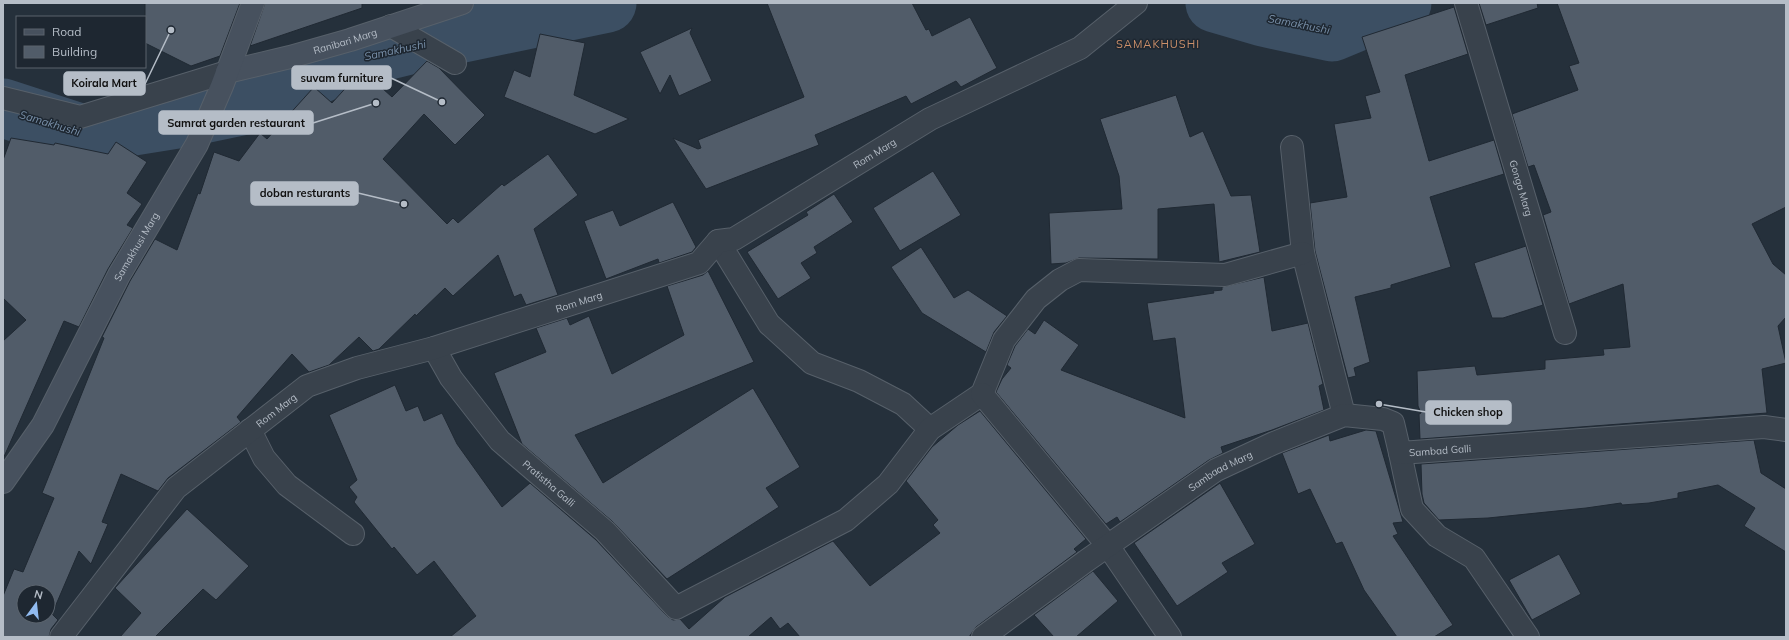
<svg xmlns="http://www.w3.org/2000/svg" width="1789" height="640" viewBox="0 0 1789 640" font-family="Mulish,sans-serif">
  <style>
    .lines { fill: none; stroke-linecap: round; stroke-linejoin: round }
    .river { stroke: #3c4f63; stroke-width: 59 }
    .building { fill: #515c69; stroke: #202933; fill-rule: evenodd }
    .street-casing { stroke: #57606a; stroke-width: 24 }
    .secondary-casing { stroke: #57606a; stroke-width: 24 }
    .street { stroke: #39424c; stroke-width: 22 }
    .secondary { stroke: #47515e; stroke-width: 22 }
    .labels { text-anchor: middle; stroke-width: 3; stroke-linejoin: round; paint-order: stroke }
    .street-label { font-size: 10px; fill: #b5bdc7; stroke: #1e2731 }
    .water-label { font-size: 11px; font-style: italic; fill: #788fa8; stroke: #1e2731 }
    .neighbourhood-label { font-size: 11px; letter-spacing: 1px; fill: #cc906a; stroke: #1e2731 }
    .leader { fill: none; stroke: #b5bdc7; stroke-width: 1.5 }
    .callout-dot { fill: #b5bdc7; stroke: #1e2731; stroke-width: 1.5 }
    .callout { fill: #b5bdc7; stroke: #b5bdc7; stroke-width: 1.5 }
    .callout-label { font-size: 11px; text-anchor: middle; font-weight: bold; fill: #111 }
  </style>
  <rect width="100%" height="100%" fill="#25303b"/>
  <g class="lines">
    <g class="river">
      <path d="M1215,3L1263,17L1332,32L1402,3"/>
      <path d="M3,108L83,134L189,117L251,104L356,58L429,40L607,3"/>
    </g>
  </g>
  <g class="building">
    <path d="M145,3H240L220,56L191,66L145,43Z"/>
    <path d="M265,3H362V8L250,46Z"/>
    <path d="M767,3H912L926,30L929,29L932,36L970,17L997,68L961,87L956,81L911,104L906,96L815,135L819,145L706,189L673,138L698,149L701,148L698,140L804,97Z"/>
    <path d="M1479,3H1537L1538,8L1486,25Z"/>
    <path d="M1557,3H1786V207L1752,224L1773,264L1786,275V317L1778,326L1786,363L1762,369L1767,413L1420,439L1419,414L1421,413L1418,406L1417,371L1475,366L1477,375L1545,369V360L1604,355L1603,349L1630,347L1623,284L1569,304L1543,215L1551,212L1534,165L1528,167L1512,114L1578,90L1569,66L1579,63Z"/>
    <path d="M1454,7L1468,54L1405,75L1429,161L1494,140L1504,174L1430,197L1451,267L1391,285V288L1355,297L1370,362L1354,368L1356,376L1348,378L1315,251L1310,203L1347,197L1334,124L1371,118L1365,96L1380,92L1362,37Z"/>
    <path d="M692,28L690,33L712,81L679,96L670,75L660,94L640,52Z"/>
    <path d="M540,34L585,43L574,95L629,119L595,134L504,97L514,70L530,77Z"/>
    <path d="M427,61L439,68L485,115L455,145L424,114L383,159L447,224L453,218L458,223L502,184L504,186L548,154L578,195L534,229L558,295L526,305L521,294L514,297L498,255L453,296L445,288L416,316L415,314L379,349L373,351L359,337L329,365L309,372L292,354L237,417L241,422L168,478L158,491L121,474L102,522L108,524L91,564L79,551L52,614L58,620L51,629L49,637H3V596L14,569L23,572L54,498L42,493L104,338L102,337L130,281L155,239L177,250L198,193L200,194L214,152L239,161L260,133L267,139L314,87L332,103L362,70L392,97ZM24,592H48V616H24Z"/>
    <path d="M1176,95L1190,137L1203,131L1231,196L1251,195L1260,252L1219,262L1214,204L1158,209V259L1079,258L1066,263L1051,264L1049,213L1122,209L1119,176L1100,119Z"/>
    <path d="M11,138L54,145L55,143L108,154L116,142L147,162L127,193L142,204L127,225L133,228L108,269L79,327L64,321L3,459V341L26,320L3,298V160Z"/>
    <path d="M933,171L961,215L900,251L873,208Z"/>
    <path d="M834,194L853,222L814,247L817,253L801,263L811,278L778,299L747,252L808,215L806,212Z"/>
    <path d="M673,202L696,247L692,252L659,263L658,259L606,279L584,221L613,210L620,226Z"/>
    <path d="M1526,246L1543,305L1503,318H1492L1474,263Z"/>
    <path d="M921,247L954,298L968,290L1007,316L994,332L986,352L922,313L891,267Z"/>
    <path d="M708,271L754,362L575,435L603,483L753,388L800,467L766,488L779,507L667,579L613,522L522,444L494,373L546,352L536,328L567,318L570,325L589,316L612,374L684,335L667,286L703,275Z"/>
    <path d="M1264,277L1272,331L1308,323L1323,384L1319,386L1324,410L1272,430L1221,447L1223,453L1209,460L1120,522L1117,517L1106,524L996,392L1002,379L1011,368L1007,365L1015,346L1028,329L1035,334L1044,320L1079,345L1061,370L1185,418L1175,338L1153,341L1147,303L1214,293L1213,291L1222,290V287Z"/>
    <path d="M395,385L406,411L418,406L424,421L442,413L457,444L502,507L530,483L596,540L667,616L673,620L680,619L689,629L725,597L833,541L870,586L940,533L933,525L938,520L906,481L932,447L958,425L980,411L1086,539L1074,549L1077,552L976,627L969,637H800L788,623L780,629L771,617L748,637H450L476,616L434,561L417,575L394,547L392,549L354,502L357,497L349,487L357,480L329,415Z"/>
    <path d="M1366,430L1376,431L1403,522L1393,523L1398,534L1393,536L1453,625L1434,637H1397L1364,590L1342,542L1336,544L1310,489L1298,494L1282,453L1329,435L1330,441Z"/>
    <path d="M1754,440L1761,473L1786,489V552L1744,526L1755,508L1718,485L1678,493V498L1649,503L1622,505L1621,503L1586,508L1488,518L1439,520L1424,503L1422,494L1421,464Z"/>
    <path d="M1220,483L1255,544L1222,563L1228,572L1177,606L1134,543Z"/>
    <path d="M187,509L249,566L216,600L203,589L155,637H120L141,613L115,588Z"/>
    <path d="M1559,554L1581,594L1532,620L1509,580Z"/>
    <path d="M1093,571L1118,601L1076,637H1054L1034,615Z"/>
  </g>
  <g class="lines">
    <defs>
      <g id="street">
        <path id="s1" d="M1466,3L1565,333"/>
        <path d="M391,26L455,63"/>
        <path d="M3,98L80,117L227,72"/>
        <path d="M1292,147L1303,253L1344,415"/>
        <path d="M718,241L769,324L812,363L859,381L903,404L930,429"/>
        <path id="s2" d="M434,348L451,378L500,441L605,531L676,608L846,520L888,484L930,429L982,394L1004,340L1036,299L1060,280L1079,270L1225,275L1303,253"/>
        <path d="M982,394L1108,546L1170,637"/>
        <path d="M250,430L264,458L287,485L353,534"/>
        <path d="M1400,453L1412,509L1437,536L1474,558L1528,637"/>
        <path id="s3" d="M61,637L176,488L307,386L357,368L434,348L699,263L718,241L734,239L930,119L1080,48L1136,3"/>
        <path id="s4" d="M983,637L1086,561L1216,470L1274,443L1344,415L1383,419L1393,423L1400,453L1764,427L1786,430"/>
      </g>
      <g id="secondary">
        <path id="s5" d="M227,72L290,57L350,40L462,3"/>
        <path id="s6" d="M3,482L43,425L119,275L197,144L222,86L253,3"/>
      </g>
    </defs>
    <use href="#street" class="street-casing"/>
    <use href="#secondary" class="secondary-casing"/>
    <use href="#street" class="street"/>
    <use href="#secondary" class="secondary"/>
  </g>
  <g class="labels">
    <g class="street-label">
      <text dy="4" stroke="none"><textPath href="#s5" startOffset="122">Ranibari Marg</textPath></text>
      <text dy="4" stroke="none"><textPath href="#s3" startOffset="975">Rom Marg</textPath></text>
      <text dy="4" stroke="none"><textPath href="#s1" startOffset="193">Gonga Marg</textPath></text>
      <text dy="4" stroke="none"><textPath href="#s6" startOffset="271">Samakhusi Marg</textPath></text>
      <text dy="4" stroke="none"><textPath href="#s3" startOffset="639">Rom Marg</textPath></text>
      <text dy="4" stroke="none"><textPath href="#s3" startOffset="315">Rom Marg</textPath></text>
      <text dy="4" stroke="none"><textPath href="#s4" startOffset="547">Sambad Galli</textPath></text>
      <text dy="4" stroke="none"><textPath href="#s4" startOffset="290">Sambaad Marg</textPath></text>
      <text dy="4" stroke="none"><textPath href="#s2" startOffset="179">Pratistha Galli</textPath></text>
    </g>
    <g class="water-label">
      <text transform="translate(1299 24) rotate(11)" y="4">Samakhushi</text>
      <text transform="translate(395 50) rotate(-12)" y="4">Samakhushi</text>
      <text transform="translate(50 123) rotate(17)" y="4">Samakhushi</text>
    </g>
    <g class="neighbourhood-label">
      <text x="1158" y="48">SAMAKHUSHI</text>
    </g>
  </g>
  <path class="leader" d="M442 102L391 78M171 30L145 84M376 103L313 123M404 204L358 193M1379 404L1426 412"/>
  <g class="callout-dot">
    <circle cx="442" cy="102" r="4"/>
    <circle cx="171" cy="30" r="4"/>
    <circle cx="376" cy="103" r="4"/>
    <circle cx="404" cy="204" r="4"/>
    <circle cx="1379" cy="404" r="4"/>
  </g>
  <g class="callout">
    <rect x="292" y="66" width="99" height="23" rx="4"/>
    <rect x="64" y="72" width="81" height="23" rx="4"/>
    <rect x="159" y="111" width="154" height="23" rx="4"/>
    <rect x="251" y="182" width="107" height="23" rx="4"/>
    <rect x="1426" y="401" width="85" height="23" rx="4"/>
  </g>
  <g class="callout-label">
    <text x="342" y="82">suvam furniture</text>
    <text x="104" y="87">Koirala Mart</text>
    <text x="236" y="127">Samrat garden restaurant</text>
    <text x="305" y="197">doban resturants</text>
    <text x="1468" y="416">Chicken shop</text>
  </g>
  <rect width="1789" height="640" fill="none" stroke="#b5bdc7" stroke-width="8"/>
  <rect x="16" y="16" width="130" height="52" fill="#1e2731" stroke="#5a636d"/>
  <rect x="24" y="29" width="20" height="6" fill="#47515e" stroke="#5a636d"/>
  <text x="52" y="36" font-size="12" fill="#b5bdc7">Road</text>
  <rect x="24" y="46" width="20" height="12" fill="#515c69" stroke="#5a636d"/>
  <text x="52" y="56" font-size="12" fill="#b5bdc7">Building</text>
  <g transform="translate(36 604) rotate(15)"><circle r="19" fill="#1e2731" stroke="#5a636d"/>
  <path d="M0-3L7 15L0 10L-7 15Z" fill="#91bbf0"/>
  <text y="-6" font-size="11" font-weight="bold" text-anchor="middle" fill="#b5bdc7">N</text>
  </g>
</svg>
